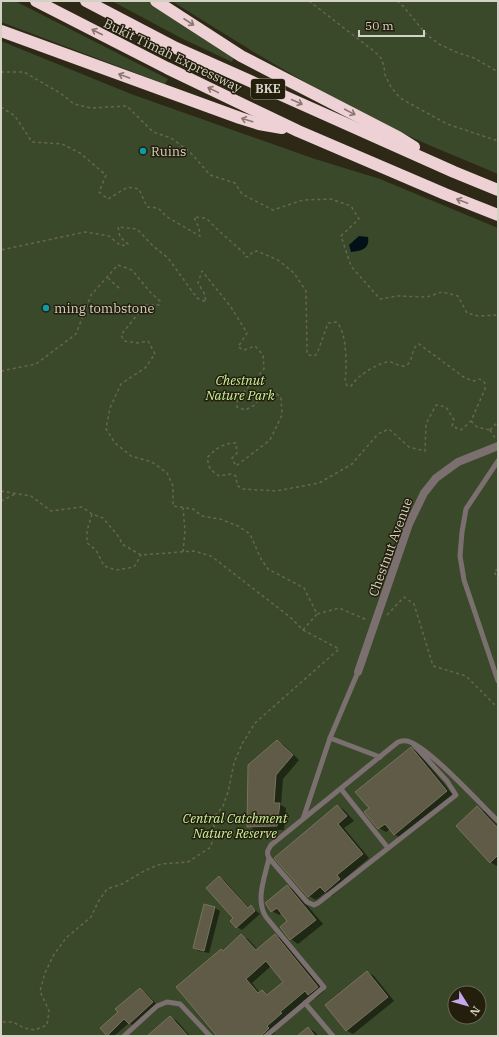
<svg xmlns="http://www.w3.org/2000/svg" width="499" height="1037" viewBox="0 0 499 1037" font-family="'IBM Plex Serif',serif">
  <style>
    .green { fill: #3a4929; fill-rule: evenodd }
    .water { fill: #001118 }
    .shadow { fill: #0007; fill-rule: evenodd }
    .building { fill: #605b46; stroke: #78735d; fill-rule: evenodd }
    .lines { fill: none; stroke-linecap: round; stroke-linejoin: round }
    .path { stroke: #696554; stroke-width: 1.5; stroke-dasharray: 3 3; stroke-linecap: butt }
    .service { stroke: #7b6f70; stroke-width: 5 }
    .minor { stroke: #7b6f70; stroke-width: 8 }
    .motorway { stroke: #eed1d4; stroke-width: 12 }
    .oneway { stroke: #897870 }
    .culture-dot { fill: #0f9aa8; stroke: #241f0c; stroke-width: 1.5 }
    .labels { text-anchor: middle; stroke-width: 3; stroke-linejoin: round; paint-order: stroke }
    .shield { fill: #241f0c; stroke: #9f9c8e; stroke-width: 1 }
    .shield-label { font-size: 12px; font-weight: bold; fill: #d4d1c5 }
    .street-label { font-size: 13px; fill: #d4d1c5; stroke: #241f0c }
    .poi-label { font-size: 13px; fill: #d4d1c5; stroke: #241f0c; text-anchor: start }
    .park-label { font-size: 13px; font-style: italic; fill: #ccf3a0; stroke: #241f0c }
  </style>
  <rect width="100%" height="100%" fill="#2e2916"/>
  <g class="green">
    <path d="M1,1H15L168,79L165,84L1,22Z"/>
    <path d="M112,1H147L234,57L232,62L181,38Z"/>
    <path d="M172,1H498V174C466,160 432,147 400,132C321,94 246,48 172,1Z"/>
    <path d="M1,41L131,94L315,159L380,179L498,228V1036H1ZM455,993H479V1017H455Z"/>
  </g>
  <path class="water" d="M359,236L368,237C370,249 361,251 351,252L349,245Z"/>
  <g class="shadow">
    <path d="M277,741L284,745L299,760L283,779L281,805L286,808L284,830H255L248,826Z"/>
    <path d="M411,748L418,752L453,795L401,838L394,834L390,829L386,832L379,828L370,808Z"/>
    <path d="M338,806L344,810L354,821L344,828L369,858L343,880L346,884L332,896L326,892L316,900L309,896L275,858Z"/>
    <path d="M478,808L485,812L498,826L497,866L490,862Z"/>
    <path d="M219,877L224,880L249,908L251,907L260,914L242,930L237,927L232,921L235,918Z"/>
    <path d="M287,886L294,890L323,924L298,944L291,939L281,927L289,921L282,913L279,915L272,911Z"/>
    <path d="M215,908L220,911L209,953L199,951L194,948Z"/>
    <path d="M275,935L282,939L324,991L316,998L311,995L273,1030L275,1033L271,1036H218L224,952L241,936L248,939L258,950ZM271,966L284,982L269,995L262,991L260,993L252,983Z"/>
    <path d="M367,972L374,976L394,1001L353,1034L346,1030Z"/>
    <path d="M140,989L145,992L157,1005L134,1026L129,1023L114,1036L107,1035L119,1012Z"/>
    <path d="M170,1017L177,1021L190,1036H149Z"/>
    <path d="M308,1028L315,1032L318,1036H305Z"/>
  </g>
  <g class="building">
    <path d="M277,740L293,755L276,775L274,803H280L277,826L247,827L248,765Z"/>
    <path d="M411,747L447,791L394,835L385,824L378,829L364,812L369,808L355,792Z"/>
    <path d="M337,805L347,816L338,824L363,854L337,875L340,879L325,892L320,887L308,897L274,858Z"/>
    <path d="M477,806L498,828V855L490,863L456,826Z"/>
    <path d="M219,876L248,908L251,905L255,911L236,928L230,921L233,918L206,888Z"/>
    <path d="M287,885L316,920L290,940L280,927L287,921L277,908L271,912L265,903Z"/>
    <path d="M204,904L215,907L204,951L193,948Z"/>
    <path d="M241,934L256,950L275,934L318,987L308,995L305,991L280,1012L282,1013L267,1026L269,1028L261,1036H217L176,987L221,949L223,951ZM266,961L283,982L267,995L262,990L258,993L246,979Z"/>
    <path d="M367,971L388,997L346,1031L325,1005Z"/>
    <path d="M140,988L153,1002L129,1024L124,1019L107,1036L100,1028L118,1012L115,1009Z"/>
    <path d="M170,1016L188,1036H147Z"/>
    <path d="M308,1027L315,1036H297Z"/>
  </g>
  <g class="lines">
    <g class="path">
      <path d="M309,1L375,52L381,58L384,66L385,75L391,87L400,98L447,124L498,141"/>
      <path d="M397,1L403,6L426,34L439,44L456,52L474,58L498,72"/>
      <path d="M1,72H24L60,93L74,104L91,108L127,106L153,132L171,138L190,152L210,175L235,183L242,194L273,210L303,200L331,199L351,206L359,219L341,236L351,266L380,299L397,296L427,297L442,292L458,296L467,313L478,316L498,315"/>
      <path d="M1,107L15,116L32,142L62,144L80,153L106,175L99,192L108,199L128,187L139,189L147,207L158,208L167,217L200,236L199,228L194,217L206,218L219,231L244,253V255L246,257L250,256L252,252L257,251L278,260L294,273L306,291L307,352L308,355L314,356L317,354L328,323L336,322C347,329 347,369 345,381L347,386H351C354,383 356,379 359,377C366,371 378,364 387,362C394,361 401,369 407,365C414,359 411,347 419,344L465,378L474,381L478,379C484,380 486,383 485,389L471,421L461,430L452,426L454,420L446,407L436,405L426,424L425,451L409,447L389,429L378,434L352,464L319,483L276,491L242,489L237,485L236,476L231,474L219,476L210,469L207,458C215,449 223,443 236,443L237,453L232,458L236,466L270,440L282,415L281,397L275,393L259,398L255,405L245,410L237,407V400L264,369L263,355L255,346L244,350L238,347L247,333L231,307L202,271L198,283L204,293L206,302L197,298L168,258L153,246L137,229L118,227L120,237L128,244L121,246L109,236L85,232L1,250"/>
      <path d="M108,278L121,290"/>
      <path d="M1,371L36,364L76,334L91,295L118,265L132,270L150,292L160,301L159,305H145L121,335L124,341L138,343L148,341L155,354L145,368L121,384L110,408L106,429L115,443L131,456L152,462L167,473L173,486V506L193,509L202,516L220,519L238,526L250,534L261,559L268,569L304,588L317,614L339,608L367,620"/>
      <path d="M471,421L477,427L490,430"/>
      <path d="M490,430L495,438"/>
      <path d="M490,430L498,422V420"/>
      <path d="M1,491L31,496L51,511L82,507L92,514L103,518L119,537L122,544L141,555L194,551L211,556L290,617L303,630L339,649L255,723L242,744L234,763L228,792L223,806L214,817V831L211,847L188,862L161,864L146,870L122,884L107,889L98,902L91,917L66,938L53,956L45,973L40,991L49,1011L47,1025L35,1030L24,1028L13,1022H1"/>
      <path d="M1,501L17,493"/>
      <path d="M92,514L87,531V543L96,550L104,566L116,570L134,567L141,555"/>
      <path d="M183,552L185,531L183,508"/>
      <path d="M498,569L494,571L498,580"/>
      <path d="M387,615L404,597L414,604L433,666L466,676L498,708"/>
      <path d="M303,630L317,614"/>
    </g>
    <g class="service">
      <path d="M498,461L466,509L462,532L460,556L464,580L498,681"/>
      <path d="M330,738L380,757"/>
      <path d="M414,745L447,781L456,795L318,903L314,905L307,902L269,858C266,852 268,850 271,845L398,742C401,741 404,740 407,741C428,746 480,804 498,821"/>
      <path d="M341,789L388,848"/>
      <path d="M303,819L330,738L358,672"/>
      <path d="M305,1003L333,1036"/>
      <path d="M124,1036L157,1006L167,1002L180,1004L210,1036"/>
      <path d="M266,1036L324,987L266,917C255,900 265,877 269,858"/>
    </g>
    <path class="minor" d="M358,672L409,524L424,493L436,478L458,462L498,446"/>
    <g class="motorway">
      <path d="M36,1L167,68L298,131L445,194L498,215"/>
      <path d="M86,1L176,48L454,172L498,190"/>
      <path d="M156,1L241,56L398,137L414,147"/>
      <path d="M1,31L240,118L259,124L282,128"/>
    </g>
  </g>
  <defs><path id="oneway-shaft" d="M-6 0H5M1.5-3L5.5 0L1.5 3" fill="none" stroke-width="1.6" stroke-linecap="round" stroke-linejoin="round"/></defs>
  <g class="oneway">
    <use href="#oneway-shaft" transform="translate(189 22) rotate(33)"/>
    <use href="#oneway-shaft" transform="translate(97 32) rotate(-153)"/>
    <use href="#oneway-shaft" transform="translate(124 76) rotate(-160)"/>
    <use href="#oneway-shaft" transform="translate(213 90) rotate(-154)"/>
    <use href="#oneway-shaft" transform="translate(297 102) rotate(24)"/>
    <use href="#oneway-shaft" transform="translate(350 112) rotate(28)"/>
    <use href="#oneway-shaft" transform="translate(247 120) rotate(-163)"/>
    <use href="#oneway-shaft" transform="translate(462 201) rotate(-159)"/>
  </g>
  <g class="culture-dot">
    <circle cx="143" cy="151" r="4"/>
    <circle cx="46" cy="308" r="4"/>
  </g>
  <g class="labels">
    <rect class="shield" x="251" y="79" width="34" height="20" rx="3"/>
    <g class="shield-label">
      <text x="268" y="93">BKE</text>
    </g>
    <g class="street-label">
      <text transform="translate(173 55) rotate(26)" y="5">Bukit Timah Expressway</text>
      <text transform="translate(390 547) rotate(-70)" y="5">Chestnut Avenue</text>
    </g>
    <g class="poi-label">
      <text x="151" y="156">Ruins</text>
      <text x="54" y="313">ming tombstone</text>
    </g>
    <g class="park-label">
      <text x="240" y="385">Chestnut<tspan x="240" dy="15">Nature Park</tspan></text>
      <text x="235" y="823">Central Catchment<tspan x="235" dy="15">Nature Reserve</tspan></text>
    </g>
  </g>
  <rect width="499" height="1037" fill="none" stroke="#d4d1c5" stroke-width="4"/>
  <g transform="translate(467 1005) rotate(127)"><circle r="19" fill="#241f0c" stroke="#6a6656"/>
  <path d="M0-3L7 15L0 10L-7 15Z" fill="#c6a6f0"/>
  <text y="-6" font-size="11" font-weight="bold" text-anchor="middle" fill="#d4d1c5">N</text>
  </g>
  <path d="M359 30v6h65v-6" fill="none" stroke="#d4d1c5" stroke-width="2"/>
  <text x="365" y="30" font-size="12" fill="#d4d1c5" stroke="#241f0c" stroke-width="3" paint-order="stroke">50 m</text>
</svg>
